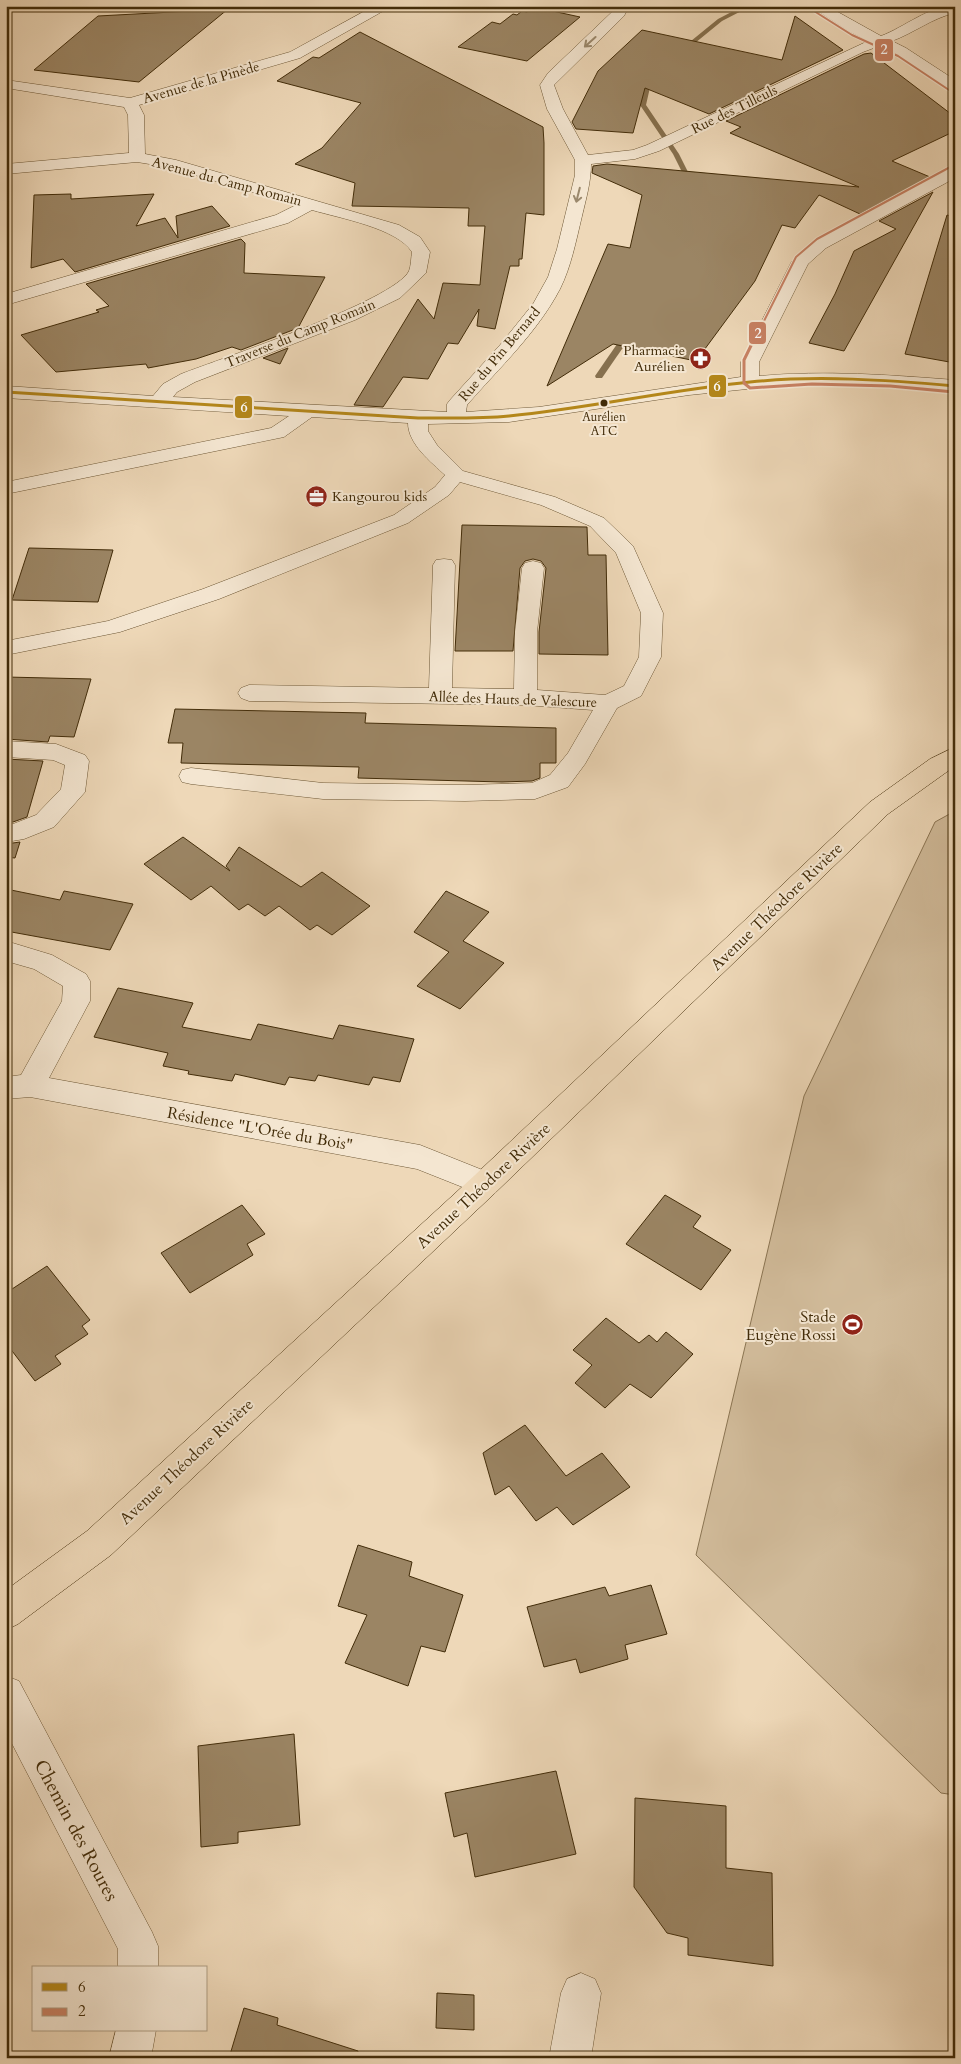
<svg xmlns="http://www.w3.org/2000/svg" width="961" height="2064" viewBox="0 0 961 2064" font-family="Cardo,serif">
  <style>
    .green { fill: #d1bb9a; stroke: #8a7452 }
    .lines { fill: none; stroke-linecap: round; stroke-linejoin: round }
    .stream { fill: #86704e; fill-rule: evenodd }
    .building { fill: #9b8564; stroke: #422c09 }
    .minor-casing { stroke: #6d5735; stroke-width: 1 }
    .major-casing { stroke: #422c09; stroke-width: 1 }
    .minor { fill: #f4e6d1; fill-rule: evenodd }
    .major { fill: #eed8b8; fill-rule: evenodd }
    .bus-1-casing { stroke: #f4e6d1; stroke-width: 6 }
    .bus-2-far1-casing { stroke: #f4e6d1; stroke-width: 4 }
    .bus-2-casing { stroke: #f4e6d1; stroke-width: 6 }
    .bus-1 { stroke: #b4871a; stroke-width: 3 }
    .bus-2-far1 { stroke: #c88163; stroke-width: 2 }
    .bus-2 { stroke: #c88163; stroke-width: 3 }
    .oneway { stroke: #9b896d }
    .bus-dot { fill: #422c09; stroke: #f4e6d1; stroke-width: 2 }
    .labels { text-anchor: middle; stroke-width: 4; stroke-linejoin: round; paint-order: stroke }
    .far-bus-label { font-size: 12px; fill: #422c09; stroke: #f4e6d1 }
    .far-street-label { font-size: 14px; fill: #422c09; stroke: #f4e6d1 }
    .far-poi-label { font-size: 14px; fill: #422c09; stroke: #f4e6d1; text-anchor: end }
    .street-label { font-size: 16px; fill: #422c09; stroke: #f4e6d1 }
    .poi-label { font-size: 16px; fill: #422c09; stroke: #f4e6d1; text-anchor: end }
    .near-street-label { font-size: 19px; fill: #422c09; stroke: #f4e6d1 }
    .line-badge { stroke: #f4e6d1; stroke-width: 2 }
    .badge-label { font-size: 14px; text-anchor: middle; font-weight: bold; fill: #fff }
  </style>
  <rect width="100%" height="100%" fill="#eed8b8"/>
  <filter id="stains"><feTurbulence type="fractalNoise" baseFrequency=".004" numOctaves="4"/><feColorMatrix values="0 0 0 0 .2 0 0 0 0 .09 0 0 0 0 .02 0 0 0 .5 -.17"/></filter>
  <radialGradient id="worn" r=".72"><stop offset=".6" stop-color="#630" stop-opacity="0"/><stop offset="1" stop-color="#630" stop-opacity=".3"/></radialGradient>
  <path class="green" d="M955,811V1795L941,1793L696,1555L804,1096L935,822Z"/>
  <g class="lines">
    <g class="stream">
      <path d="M743,6H751L722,21L684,52H680V50L718,19Z"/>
      <path d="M654,75L657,77L651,83L646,105L679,154L695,186L694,187L689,186L673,154L640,105L645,82Z"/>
      <path d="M626,331L633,333L602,378H596L595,376Z"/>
    </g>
  </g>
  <g class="building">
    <path d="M534,7L580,17L527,61L458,47L492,22L500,24L513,14L517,15L522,11L527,12Z"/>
    <path d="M228,9L139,82L34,70L98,16Z"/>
    <path d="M795,16L843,50L709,114L645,88L633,133L576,129L572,122L598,71L642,30L782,60Z"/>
    <path d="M360,32L543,127L544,143V215L526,213L522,259H519V266H510L495,329L477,326L479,309L458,344L448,343L428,379L403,377L383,407L354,405L418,299L434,319L443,283L480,285L485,226H468L469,208L352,206L355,183L295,164L322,148L361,103L277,81L313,57L319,58Z"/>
    <path d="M871,53L955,117V131L892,161L930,177L860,214L819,195L795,228L782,225L755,281L696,361L613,344L547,386L608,244L630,248L642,195L592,173L593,166L607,164L859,187L730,133L741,127L726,121L864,54Z"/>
    <path d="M933,192L844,351L809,343L835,294L854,251L896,229L879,221Z"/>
    <path d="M71,194V199L154,194L136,226L165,218L178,238L176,216L212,206L230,226L75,272L63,259L31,268L34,195Z"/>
    <path d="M947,215L955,217V363L905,354Z"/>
    <path d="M241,239L245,243L244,273L325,277L298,328L241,350L232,347L196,359L148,368L146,364L56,372L21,335L99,312L96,310L109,306L86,284Z"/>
    <path d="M288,348L280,364L263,358Z"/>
    <path d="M462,525L587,527L588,555H606L608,655L539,654V632L546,568L541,561L533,559L525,561L520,568L513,651H455Z"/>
    <path d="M29,548L113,550L98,602L12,600Z"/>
    <path d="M6,677L91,679L74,737L50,736L48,742L6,739Z"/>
    <path d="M175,709L366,713L365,723L556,728V763H540V778L532,781L502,782L358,778L359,767L181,763L183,743H168Z"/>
    <path d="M6,759L43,761L27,817L13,822H6Z"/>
    <path d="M183,837L230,871L226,866L239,847L301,887L322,872L370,906L332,935L317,925L310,930L279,906L265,916L248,904L239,910L211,886L191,900L144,864Z"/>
    <path d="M20,842L15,858L6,857V844Z"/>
    <path d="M6,889L60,900L64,891L133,904L110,950L6,931Z"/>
    <path d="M446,891L489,912L463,941L504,963L460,1009L417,986L449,952L414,932Z"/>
    <path d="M118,988L193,1003L182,1027L251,1040L258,1024L333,1039L339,1025L414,1039L400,1082L373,1077L369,1085L318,1075L315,1081L289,1077L285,1085L235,1074L232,1081L188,1074L189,1071L163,1066L168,1053L94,1037Z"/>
    <path d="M665,1195L701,1216L693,1227L731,1250L701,1290L626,1244Z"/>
    <path d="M242,1205L265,1234L247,1244L253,1255L190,1293L161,1253Z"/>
    <path d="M47,1266L90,1320L82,1326L88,1334L55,1356L61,1364L35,1381L6,1343V1293Z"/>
    <path d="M606,1318L639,1343L649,1335L657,1342L666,1332L693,1354L651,1398L630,1384L605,1408L575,1383L592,1365L573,1350Z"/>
    <path d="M525,1425L566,1476L602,1453L630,1487L573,1525L557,1507L536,1521L509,1486L495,1495L483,1453Z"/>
    <path d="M358,1545L412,1562L409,1576L463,1595L445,1652L421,1646L408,1686L345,1663L367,1615L338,1606Z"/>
    <path d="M651,1585L667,1634L625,1645L628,1659L580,1673L576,1659L544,1667L527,1607L605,1587L609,1596Z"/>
    <path d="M294,1734L300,1825L238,1832V1843L201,1847L198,1746Z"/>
    <path d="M556,1771L576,1854L475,1877L467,1833L454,1837L445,1793Z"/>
    <path d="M635,1798L726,1806V1868L772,1873L773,1966L688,1955V1938L667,1933L634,1887Z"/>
    <path d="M437,1993L474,1995V2030L436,2028Z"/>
    <path d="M244,2008L278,2018L277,2025L358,2051L357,2058H229Z"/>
  </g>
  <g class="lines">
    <defs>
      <g id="minor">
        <path d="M374,6H392L300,58L139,105L144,115L145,154L176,160L399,225L420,237L430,252L426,273L400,298L355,320L195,382L177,392L173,397L447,412V404L450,400L500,345L533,304L548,277L557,249L575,175V160L547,109L540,85L548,73L613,11L615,6H629L624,16L554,85L563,109L588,155L633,150L647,145L868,41L850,32L810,6H827L881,36C905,27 928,6 955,6V13C932,18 914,33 892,41L906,48L955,80V91L950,90L896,54L879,46L863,52L659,151L635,159L591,164C591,182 586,199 582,216C576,241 571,267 560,289C537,333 499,368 467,405L466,412L539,407L741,377V362L792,261L814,240L955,166V178L826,248L808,264L759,362V376C825,370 890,375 955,380V392L852,385L776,386L689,395L509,422L428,424V431L437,445L463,471L555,497L604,518L633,546L663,613L661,657L641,696L617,708L585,764L568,787L535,799L465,801L323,799L191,784L182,782L179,776L182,770L191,768L323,783L465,785L532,783L550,775L568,753L593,710L525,705L249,701L241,698L238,693L241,688L249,685L429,688L433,565L436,560L444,559L452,560L455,565L452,688L514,689L515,632L522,568L525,563L533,561L541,563L544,568L537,632V690L605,695L624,686L639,657L641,613L616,553L590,526L541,505L460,482L449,495L408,523L219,599L120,632L6,655V641L108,621L203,589L394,515L435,487L445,475C431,462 408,444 408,423L312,417L284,437L6,494V482L271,428L289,416L6,398V386L153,396L163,384L181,374C220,359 394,301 409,271C411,266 411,258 412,252C397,228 339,218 312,210L288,223L6,305V294L276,215L296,205L168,167L137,162L6,174V164L129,153L128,115L124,107L6,88V80L130,98L290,52Z"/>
        <path d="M6,741L56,744L85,755L89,761L85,792L54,827L24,839L6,842V824H13L36,815L61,789L65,765L53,760L6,757Z"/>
        <path d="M6,941L52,955L86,974L90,981V1001L49,1078L420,1145L495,1175L500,1184L495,1193L485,1196L417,1169L30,1097L6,1099V1077L21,1075L62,1001L63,986L34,969L6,961Z"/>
        <path d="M6,1676L19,1681L152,1932L158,1946V1968H118V1949L6,1732Z"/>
        <path d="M581,1973L595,1979L601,1993L591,2058H549L561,1993L567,1979Z"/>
        <path d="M116,2030H156L151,2058H109Z"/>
      </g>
      <path id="major" d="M955,747V766L888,814L495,1193L111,1555L18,1624L6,1630V1590L87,1531L475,1175L870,802L930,759Z"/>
    </defs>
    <use href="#minor" class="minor-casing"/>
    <use href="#major" class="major-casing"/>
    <use href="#minor" class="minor"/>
    <use href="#major" class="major"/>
    <defs>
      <path id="bus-1" d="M6,392L418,418C448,418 479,419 509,416C590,408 669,390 750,382C818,375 887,380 955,386"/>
      <g id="bus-2-far1">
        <path d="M814,11L852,35L898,56L952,92"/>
        <path d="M761,327L796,257L817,239L952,166"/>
      </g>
      <path id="bus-2" d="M761,325L744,360V383L750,388L812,384L890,386L954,392"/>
    </defs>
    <use href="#bus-1" class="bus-1-casing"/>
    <use href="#bus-2-far1" class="bus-2-far1-casing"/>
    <use href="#bus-2" class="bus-2-casing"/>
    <use href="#bus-1" class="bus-1"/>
    <use href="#bus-2-far1" class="bus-2-far1"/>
    <use href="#bus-2" class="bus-2"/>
  </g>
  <defs><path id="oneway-shaft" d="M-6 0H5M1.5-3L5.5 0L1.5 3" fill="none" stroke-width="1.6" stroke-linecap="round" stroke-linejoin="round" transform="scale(1.25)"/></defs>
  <g class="oneway">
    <use href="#oneway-shaft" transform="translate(590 42) rotate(138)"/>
    <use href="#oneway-shaft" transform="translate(578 195) rotate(104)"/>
  </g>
  <defs>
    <symbol id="pharmacy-disc" viewBox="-11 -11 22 22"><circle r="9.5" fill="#8f2418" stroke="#f4e6d1"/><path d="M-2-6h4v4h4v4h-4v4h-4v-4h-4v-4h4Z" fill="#fff"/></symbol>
    <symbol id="office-disc" viewBox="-11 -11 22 22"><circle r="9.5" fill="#8f2418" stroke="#f4e6d1"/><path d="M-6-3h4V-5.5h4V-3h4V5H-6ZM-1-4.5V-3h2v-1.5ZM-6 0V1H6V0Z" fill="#fff"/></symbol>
    <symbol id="stadium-disc" viewBox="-11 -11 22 22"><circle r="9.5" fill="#8f2418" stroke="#f4e6d1"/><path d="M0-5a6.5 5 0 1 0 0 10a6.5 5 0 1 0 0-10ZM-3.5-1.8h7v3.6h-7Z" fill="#fff"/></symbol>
  </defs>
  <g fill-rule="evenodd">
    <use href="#pharmacy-disc" x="688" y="346" width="25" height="25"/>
    <use href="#office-disc" x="304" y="484" width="25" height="25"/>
    <use href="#stadium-disc" x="840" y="1312" width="25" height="25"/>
  </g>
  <circle class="bus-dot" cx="604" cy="403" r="4.5"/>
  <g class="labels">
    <g class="far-bus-label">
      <text x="604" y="421">Aurélien<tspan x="604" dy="14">ATC</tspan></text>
    </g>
    <g class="far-street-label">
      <text transform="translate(201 82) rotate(-16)" y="5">Avenue de la Pinède</text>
      <text transform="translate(734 109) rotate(-26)" y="5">Rue des Tilleuls</text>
      <text transform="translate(227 181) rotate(15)" y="5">Avenue du Camp Romain</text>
      <text transform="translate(300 333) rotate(-22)" y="5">Traverse du Camp Romain</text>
      <text transform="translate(499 354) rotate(-50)" y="5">Rue du Pin Bernard</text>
      <text transform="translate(513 699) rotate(2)" y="5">Allée des Hauts de Valescure</text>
    </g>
    <g class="far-poi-label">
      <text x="685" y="355">Pharmacie<tspan x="685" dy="16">Aurélien</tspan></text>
      <text x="332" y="501" text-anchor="start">Kangourou kids</text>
    </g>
    <g class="street-label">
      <text transform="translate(776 906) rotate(-44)" y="6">Avenue Théodore Rivière</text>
      <text transform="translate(260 1128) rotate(10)" y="6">Résidence "L'Orée du Bois"</text>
      <text transform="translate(483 1185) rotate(-43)" y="6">Avenue Théodore Rivière</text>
      <text transform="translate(186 1461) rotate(-43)" y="6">Avenue Théodore Rivière</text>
    </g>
    <g class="poi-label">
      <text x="836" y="1322">Stade<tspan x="836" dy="18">Eugène Rossi</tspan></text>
    </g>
    <g class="near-street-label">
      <text transform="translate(77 1830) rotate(62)" y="7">Chemin des Roures</text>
    </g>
  </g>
  <g class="line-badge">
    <rect x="874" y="38" width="20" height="24" rx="5" fill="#c88163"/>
    <rect x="748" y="321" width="19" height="24" rx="5" fill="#c88163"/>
    <rect x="708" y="374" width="19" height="24" rx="5" fill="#b4871a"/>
    <rect x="234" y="395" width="19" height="24" rx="5" fill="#b4871a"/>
  </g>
  <g class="badge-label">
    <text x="884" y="54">2</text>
    <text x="758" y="338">2</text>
    <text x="717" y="391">6</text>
    <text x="244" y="412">6</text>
  </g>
  <rect width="961" height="2064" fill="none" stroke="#eed8b8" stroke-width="25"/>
  <rect x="8" y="8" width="946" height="2049" fill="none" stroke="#422c09" stroke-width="2.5"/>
  <rect x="12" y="12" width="936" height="2039" fill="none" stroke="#422c09"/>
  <rect x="32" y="1966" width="175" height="65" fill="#f4e6d1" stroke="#ad9c81"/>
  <rect x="42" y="1983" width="25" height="8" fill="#b4871a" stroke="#ad9c81"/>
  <text x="78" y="1992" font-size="15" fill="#422c09">6</text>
  <rect x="42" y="2008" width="25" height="8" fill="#c88163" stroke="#ad9c81"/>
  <text x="78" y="2016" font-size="15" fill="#422c09">2</text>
  <rect width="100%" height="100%" filter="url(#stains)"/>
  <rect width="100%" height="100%" fill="url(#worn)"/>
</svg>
